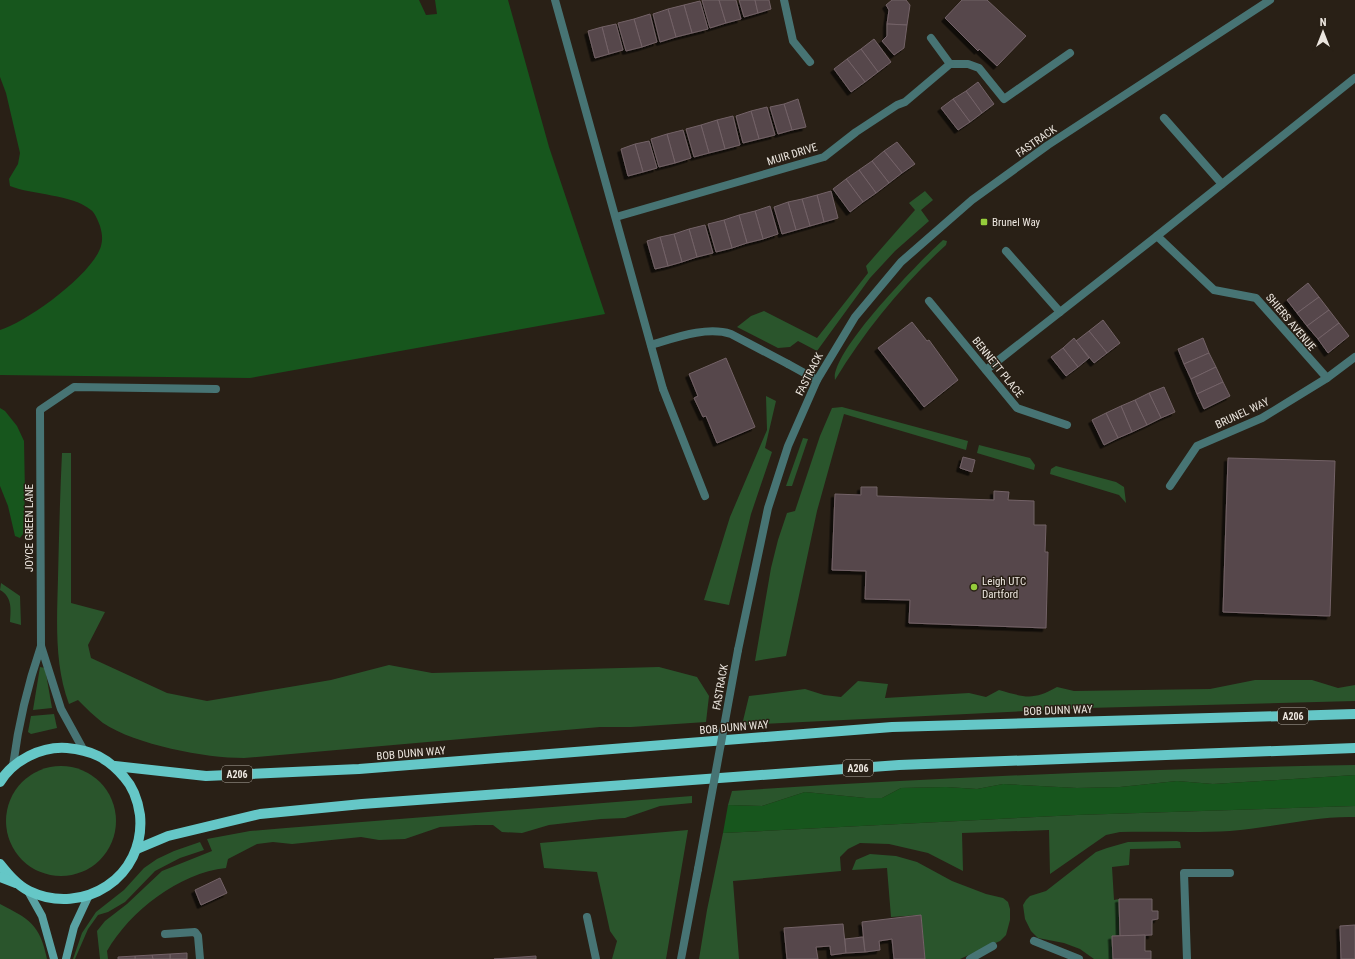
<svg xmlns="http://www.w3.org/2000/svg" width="1355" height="959" viewBox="0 0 1355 959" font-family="'Roboto Condensed',sans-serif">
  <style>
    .green { fill: #2a552c }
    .forest { fill: #17561d }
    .building { fill: #56474b; stroke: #736267; filter: url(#shadow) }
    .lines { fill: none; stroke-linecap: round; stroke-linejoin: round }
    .lane { stroke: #477474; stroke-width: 8 }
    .street { stroke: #477474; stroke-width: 8 }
    .secondary { stroke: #59a2a3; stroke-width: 8 }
    .primary { stroke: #65c7c7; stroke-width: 10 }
    .lane-bridge { stroke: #477474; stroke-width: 8 }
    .poi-dot { fill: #95cc3b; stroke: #292016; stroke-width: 1.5 }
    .labels { text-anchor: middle; stroke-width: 3; stroke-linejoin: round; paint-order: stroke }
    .shield { fill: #292016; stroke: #b2aba3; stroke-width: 1 }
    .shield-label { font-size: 10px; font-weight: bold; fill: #ece6df }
    .street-label { font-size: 11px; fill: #ece6df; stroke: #292016 }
    .poi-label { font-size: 11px; fill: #ece6df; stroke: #292016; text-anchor: start }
  </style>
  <defs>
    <filter id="shadow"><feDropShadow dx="-3.5" dy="3.5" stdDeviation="0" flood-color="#0009"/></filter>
  </defs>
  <rect width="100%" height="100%" fill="#292016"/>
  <g class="green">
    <path d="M925,191L933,200L921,210L929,221L895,251L870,278L817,351L798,341L790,347L778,348L737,327L751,316L764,311L817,338L868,273L866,266L915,210L909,203Z"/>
    <path d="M943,240L947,241L946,245C902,285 866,329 835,380C830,352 921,260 943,240Z"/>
    <path d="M766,396L776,401L765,448L772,452L751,514L729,605L704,600L730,517L767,430Z"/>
    <path d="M842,407L968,441L966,450L844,414L817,511L786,656L755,661L771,568L778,540L787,513L795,511L820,436L832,408Z"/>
    <path d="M803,438L808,439L792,486H786Z"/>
    <path d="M979,445L1030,458L1035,465L1034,470L977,453Z"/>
    <path d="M62,453H71V603L105,612L88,645L91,658L167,693L207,701L331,680L389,665L432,673L659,667L697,677L709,696L706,722L631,727H600L244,758C205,758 136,745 103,723C94,716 86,708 78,700L69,704C54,664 57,619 58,578C59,536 60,495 62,453Z"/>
    <path d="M1056,466L1116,482L1124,487L1126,503L1119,495L1050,474L1051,469Z"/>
    <path d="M1,583L20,596L21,625L10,622C11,608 12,597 0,590Z"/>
    <path d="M40,667L45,668L52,708L33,710Z"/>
    <path d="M1255,680H1312L1338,688L1355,685V701L1087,708L742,725L749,696L805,689L824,695L841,697L858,681L888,684L885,698L969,693L986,697L999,690C1024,697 1033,701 1057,687L1074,691L1210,689Z"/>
    <path d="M54,714L57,728L31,734L28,732L31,716Z"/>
    <path d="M1355,765V775L1213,784L1177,781L1120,787L1077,788L1003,784L977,789L946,787L901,788L882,798H866L805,792L762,806L728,805L732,791C939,777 1147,769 1355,765Z"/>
    <circle cx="61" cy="821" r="55"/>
    <path d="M692,796V803L660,806L625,818L601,819L549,825L522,833L502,832L493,825H476L440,827L405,839L379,840L361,837L292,844L273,842L257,844L228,859L226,868C179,873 130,911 107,951L108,959H100L97,931L105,921L127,904L162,871L212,851L207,839L250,831L286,828Z"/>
    <path d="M1355,806V817C1313,816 1272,828 1230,831C1194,833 1157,831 1120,832L1106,835L1050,874L1049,830L962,833L963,871L928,853L889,844L860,843L848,849L840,857L841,871L733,881L739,959H699L707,910L723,833L1077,815Z"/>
    <path d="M688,830L666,959H612L617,941L610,931L597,872L544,868L540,843Z"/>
    <path d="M1177,841L1180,842L1181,848L1130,849L1129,865L1112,867L1114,900L1119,899L1120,936H1112L1113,959H1094L1080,949L1064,943L1038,938L1031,931L1025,919L1023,905L1026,900L1030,896L1046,891L1096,852L1107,848L1128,842Z"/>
    <path d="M200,842L204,850L180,858L155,871L125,902L108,912L98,915L88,929L75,959H73L82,933L96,912L124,890L144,868L157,859L174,851Z"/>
    <path d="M870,854L896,856L917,862L952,881L986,894L1003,898L1008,902L1010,909V920L1006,935L1000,941L960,959H925L921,915L891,917L887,868L852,870L856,860Z"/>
    <path d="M0,904C29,919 40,924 47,959H0Z"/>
  </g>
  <g class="forest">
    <path d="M0,0H419L426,15L437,14L435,0H508L549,147L605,314L250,378L0,375V330C27,322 93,274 101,246C103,239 102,233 100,226C98,221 95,213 91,210C72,194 32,195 10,186L9,179L18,164L20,153L6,93L0,77Z"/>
    <path d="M0,408L5,411L17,426L24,441L25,494L23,534L20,538L15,536L8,506L0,486Z"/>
    <path d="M1355,775V806L1077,815L723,833L728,805L762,806L805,792L866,798H882L901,788L946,787L977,789L1003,784L1077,788L1120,787L1177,781L1213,784Z"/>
  </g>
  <g class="building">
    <path d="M702,0H719L726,23L710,28Z"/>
    <path d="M719,0H736L741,19L726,23Z"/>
    <path d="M739,0H755L758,13L744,17Z"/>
    <path d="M755,0H769L771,9L758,13Z"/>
    <path d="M892,0H906L910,5L907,25L887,24L889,10L886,5Z"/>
    <path d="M962,0H987L1026,36L997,66L979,49L978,51L945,18Z"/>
    <path d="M700,1L708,29L692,33L684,5Z"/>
    <path d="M684,5L692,33L676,37L668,9Z"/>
    <path d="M668,9L676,37L660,42L653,14Z"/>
    <path d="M650,14L657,42L642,47L634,19Z"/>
    <path d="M634,19L642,47L626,51L618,23Z"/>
    <path d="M616,24L623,50L609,54L602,27Z"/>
    <path d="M887,24L907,25L904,48L894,55L882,41L887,36Z"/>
    <path d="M602,27L609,54L595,58L588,31Z"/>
    <path d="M874,39L891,62L878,72L861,49Z"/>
    <path d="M861,49L878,72L865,82L847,59Z"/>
    <path d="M847,59L865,82L851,92L834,69Z"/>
    <path d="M978,82L994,104L982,113L966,91Z"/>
    <path d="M966,91L982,113L970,122L953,99Z"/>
    <path d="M798,99L806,127L792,130L784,104Z"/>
    <path d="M953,99L970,122L958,130L941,108Z"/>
    <path d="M784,104L792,130L778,134L770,107Z"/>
    <path d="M767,107L775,135L759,139L751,111Z"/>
    <path d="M751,111L759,139L743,143L736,116Z"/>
    <path d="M733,116L740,145L725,149L717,120Z"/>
    <path d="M717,120L725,149L709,153L701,125Z"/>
    <path d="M701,125L709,153L694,157L686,129Z"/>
    <path d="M683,130L691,158L675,163L667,134Z"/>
    <path d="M667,134L675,163L659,167L651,139Z"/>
    <path d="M649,141L657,168L643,172L635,144Z"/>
    <path d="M897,142L915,164L902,173L884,151Z"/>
    <path d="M635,144L643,172L628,176L621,149Z"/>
    <path d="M884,151L902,173L889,183L872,161Z"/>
    <path d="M872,161L889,183L876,193L859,170Z"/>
    <path d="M859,170L876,193L863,202L846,179Z"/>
    <path d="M846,179L863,202L850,212L833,189Z"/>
    <path d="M831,191L838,218L824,222L817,195Z"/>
    <path d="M817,195L824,222L810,226L802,199Z"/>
    <path d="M802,199L810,226L796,230L788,202Z"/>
    <path d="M788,202L796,230L782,234L774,207Z"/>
    <path d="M770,206L778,234L763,239L755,211Z"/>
    <path d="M755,211L763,239L747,243L739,215Z"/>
    <path d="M739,215L747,243L732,248L724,220Z"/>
    <path d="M724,220L732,248L716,252L708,224Z"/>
    <path d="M705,225L713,253L697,257L689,229Z"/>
    <path d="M689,229L697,257L682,262L674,234Z"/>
    <path d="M674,234L682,262L668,266L660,237Z"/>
    <path d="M660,237L668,266L655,269L647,241Z"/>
    <path d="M1308,283L1319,297L1297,313L1287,300Z"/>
    <path d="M1319,297L1329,310L1307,326L1297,313Z"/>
    <path d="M1329,310L1339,323L1318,339L1307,326Z"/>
    <path d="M1103,320L1120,343L1107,353L1089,331Z"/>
    <path d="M912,322L927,341L929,340L958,380L924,407L878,348Z"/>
    <path d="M1339,323L1349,336L1328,353L1318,339Z"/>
    <path d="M1089,331L1107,353L1094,363L1076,341Z"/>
    <path d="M1074,338L1089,358L1078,367L1063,348Z"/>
    <path d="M1203,338L1209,353L1184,364L1178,349Z"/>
    <path d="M1063,348L1078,367L1066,376L1051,357Z"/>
    <path d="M1209,353L1216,367L1191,379L1184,364Z"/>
    <path d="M726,358L755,427L717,443L706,416L703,417L694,398L698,396L689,374Z"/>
    <path d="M1216,367L1223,382L1197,394L1191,379Z"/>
    <path d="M1223,382L1230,396L1204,409L1197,394Z"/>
    <path d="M1164,387L1175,412L1161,418L1149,393Z"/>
    <path d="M1149,393L1161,418L1147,425L1135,400Z"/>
    <path d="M1135,400L1147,425L1132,432L1121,406Z"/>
    <path d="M1121,406L1132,432L1118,438L1106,413Z"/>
    <path d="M1106,413L1118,438L1104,445L1092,420Z"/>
    <path d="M963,457L975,460L972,472L960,468Z"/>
    <path d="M1228,458L1335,461L1330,616L1223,612Z"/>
    <path d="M861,487H877V496L994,500V491L1009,492L1008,500L1034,501V525H1046L1045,552H1048L1046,628L909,623L910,600L865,599L866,571L832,570L835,494L861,495Z"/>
    <path d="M220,878L227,893L201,905L195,890Z"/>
    <path d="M1119,899H1152V911H1158V919L1152,920V935L1120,936Z"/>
    <path d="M921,915L925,959H894L892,939L879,941L880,950L865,952L862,922Z"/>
    <path d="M843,924L846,953L831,955L830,946L816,947L818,959H787L784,928Z"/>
    <path d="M1355,925V959H1341L1340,926Z"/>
    <path d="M1145,935V951H1151V959H1113L1112,936Z"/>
    <path d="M863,937L865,952L846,953L845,939Z"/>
    <path d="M187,953V959H170V954Z"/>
    <path d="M170,954V959H153L152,955Z"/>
    <path d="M152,955L153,959H135V956Z"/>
    <path d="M135,956V959H118V957Z"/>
    <path d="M536,956V959H494Z"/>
  </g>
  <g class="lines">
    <g class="lane">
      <path d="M931,38L950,64H968L979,68L1004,99L1070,53"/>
      <path d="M788,364L817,380"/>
      <path d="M663,389L705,496"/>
      <path d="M738,650L768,508L788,446L817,380L855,317L901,262L972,200L1048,145L1270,0"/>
      <path d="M587,917L596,959"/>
      <path d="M1034,941L1079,959"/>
      <path d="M681,959L698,869"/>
      <path d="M970,959L993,946"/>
    </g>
    <g class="street">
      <path d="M555,0L663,389"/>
      <path d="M784,0L793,41L810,62"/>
      <path d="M1164,118L1222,184"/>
      <path d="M616,217L824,157L856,132L897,105L905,102L950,64"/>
      <path d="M1157,236L1214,290L1256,298L1327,378"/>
      <path d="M1006,251L1060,312"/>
      <path d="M929,301L1017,408L1067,425"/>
      <path d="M651,345C675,338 706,326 731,334L788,364"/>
      <path d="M986,370L1157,236L1355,78"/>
      <path d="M1170,486L1197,446L1262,418L1327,378L1355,357"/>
      <path d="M83,749L61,709L41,646L40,410L74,387L216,389"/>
      <path d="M13,766C18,726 28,684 41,646"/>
      <path d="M165,934L195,932L198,936L200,959"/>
      <path d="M1187,959L1184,873H1230"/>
    </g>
    <g class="secondary">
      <path d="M28,891L42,916L54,959"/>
      <path d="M66,959L74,927L89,895"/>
    </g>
    <g class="primary">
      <path d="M115,766L206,776L359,769L892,727L1355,714"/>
      <path d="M0,782C13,760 42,746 67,748C91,750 108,758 124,777C134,788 138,801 140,815C146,877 83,917 29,891C17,885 8,874 0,864"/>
      <path d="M137,849L168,836L260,814L362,804L899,765L1355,748"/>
      <path d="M0,877L16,883"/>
    </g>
    <path class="lane-bridge" d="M698,869L738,650"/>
  </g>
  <g class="poi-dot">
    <rect x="980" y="218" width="8" height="8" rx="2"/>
    <circle cx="974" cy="587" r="4"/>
  </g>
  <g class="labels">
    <g class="shield">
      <rect x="1278" y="708" width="30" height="16" rx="3"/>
      <rect x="843" y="760" width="30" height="16" rx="3"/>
      <rect x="222" y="766" width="30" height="16" rx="3"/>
    </g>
    <g class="shield-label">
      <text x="1293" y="720">A206</text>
      <text x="858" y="772">A206</text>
      <text x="237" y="778">A206</text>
    </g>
    <g class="street-label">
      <text transform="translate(1036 141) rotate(-35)" y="4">FASTRACK</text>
      <text transform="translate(792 154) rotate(-17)" y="4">MUIR DRIVE</text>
      <text transform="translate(1291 322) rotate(50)" y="4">SHIERS AVENUE</text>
      <text transform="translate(998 367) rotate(51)" y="4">BENNETT PLACE</text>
      <text transform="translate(809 374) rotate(-63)" y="4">FASTRACK</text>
      <text transform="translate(1242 413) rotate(-25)" y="4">BRUNEL WAY</text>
      <text transform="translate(29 528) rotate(-90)" y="4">JOYCE GREEN LANE</text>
      <text transform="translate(720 687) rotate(-80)" y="4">FASTRACK</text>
      <text transform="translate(1058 710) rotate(-2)" y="4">BOB DUNN WAY</text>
      <text transform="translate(734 727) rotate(-5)" y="4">BOB DUNN WAY</text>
      <text transform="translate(411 753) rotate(-5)" y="4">BOB DUNN WAY</text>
    </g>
    <g class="poi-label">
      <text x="992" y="226">Brunel Way</text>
      <text x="982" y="585">Leigh UTC<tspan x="982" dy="13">Dartford</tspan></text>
    </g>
  </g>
  <g transform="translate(1323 32)" stroke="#292016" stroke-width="3" paint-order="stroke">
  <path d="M0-3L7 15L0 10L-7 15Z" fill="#ece6df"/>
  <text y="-6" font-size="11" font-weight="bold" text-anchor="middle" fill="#ece6df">N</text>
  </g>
</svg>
